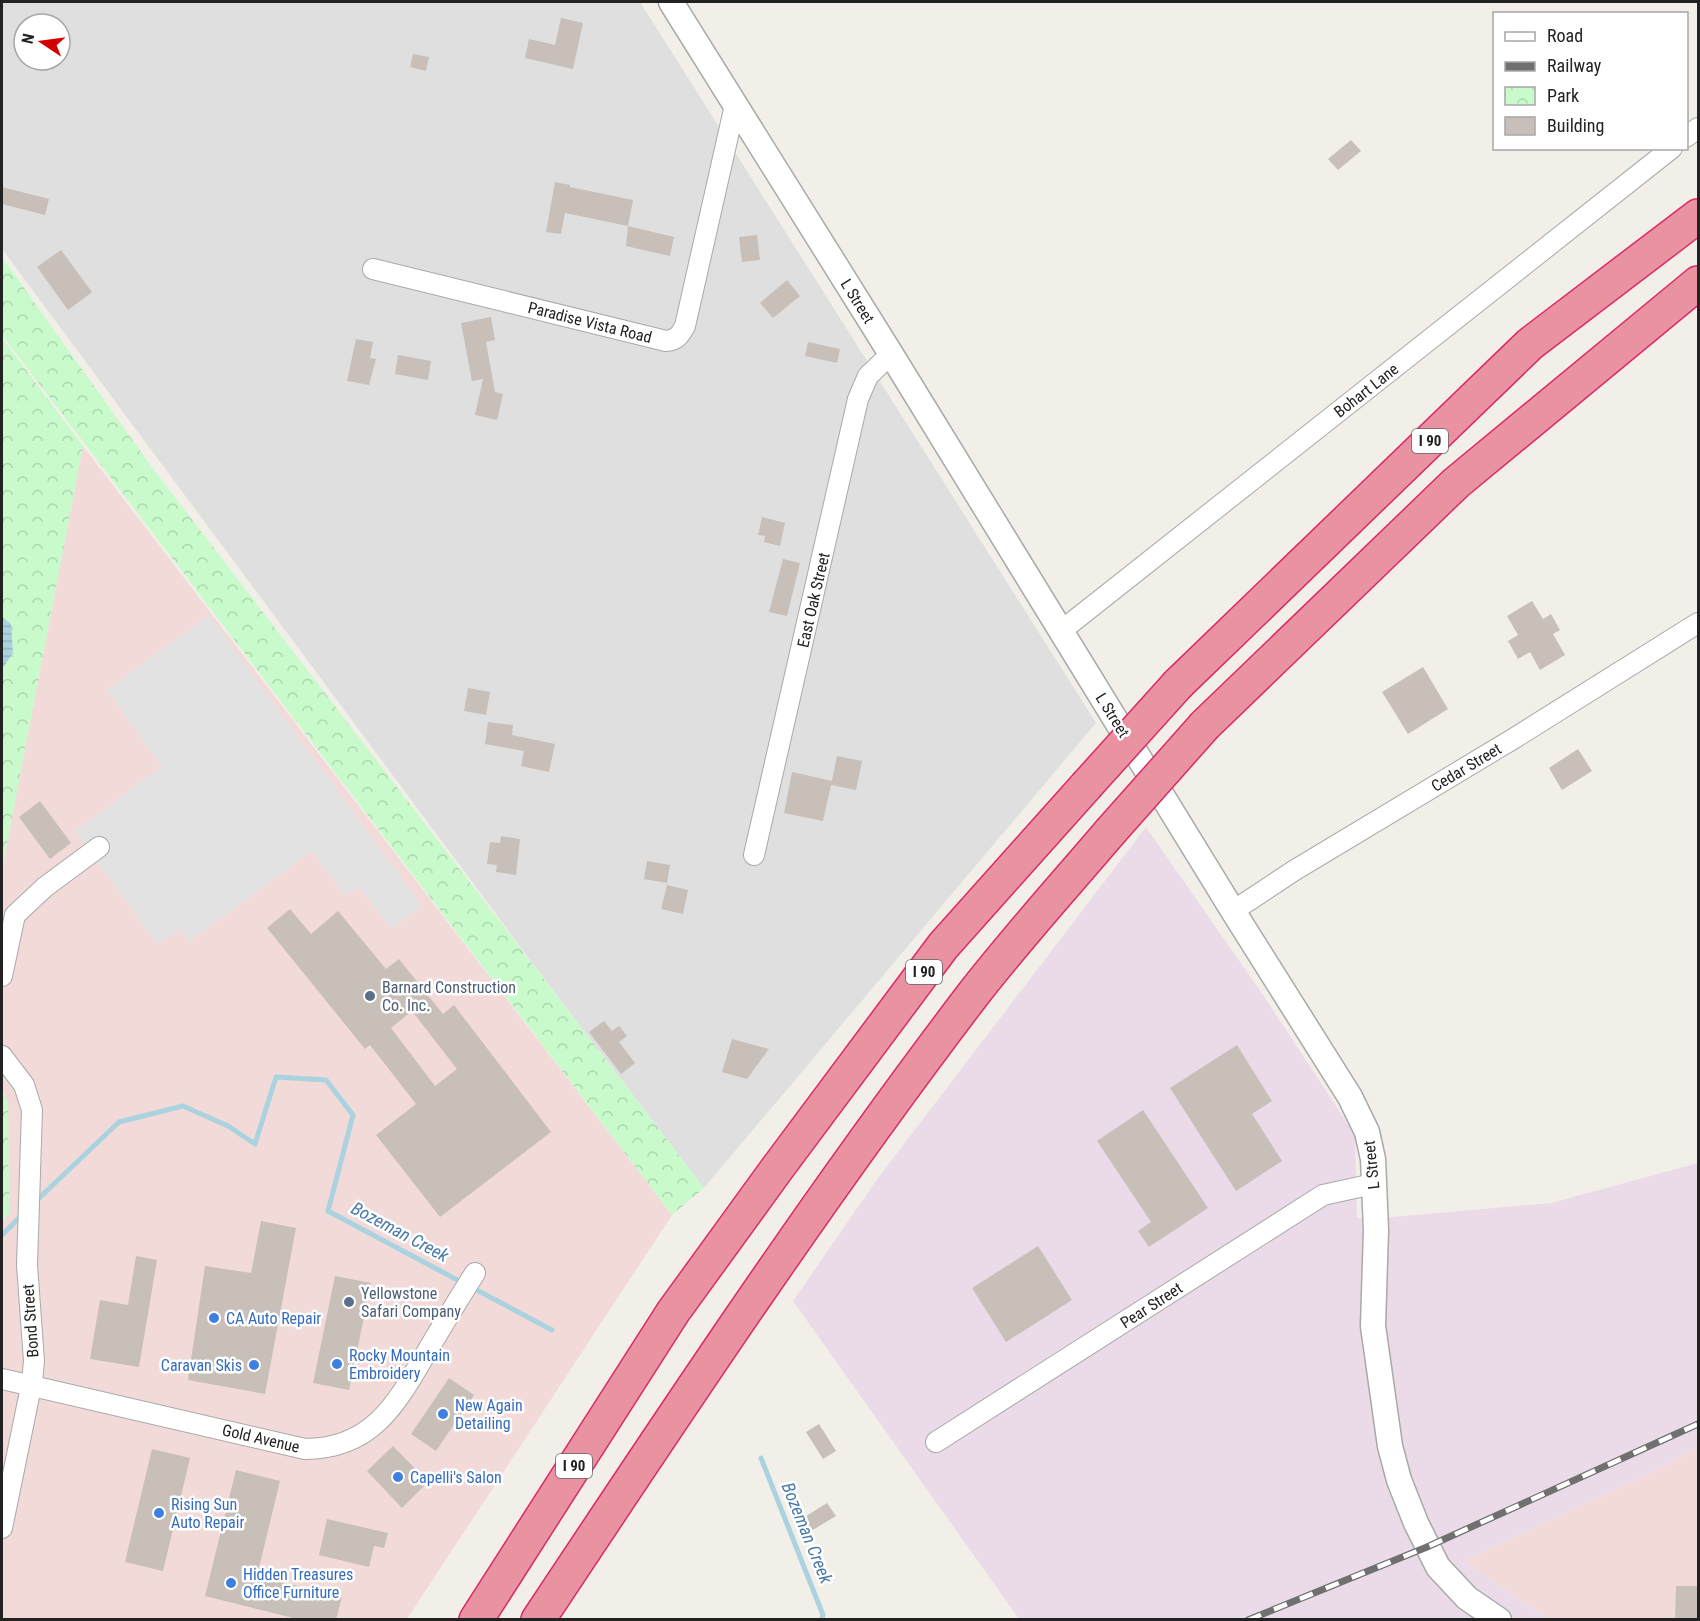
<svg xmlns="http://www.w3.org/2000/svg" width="1700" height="1621" viewBox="0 0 1700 1621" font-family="'Roboto Condensed',sans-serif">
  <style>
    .residential { fill: #e0dfdf; fill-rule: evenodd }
    .commercial { fill: #f2dad9 }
    .industrial { fill: #ebdbe8 }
    .park { fill: url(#park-crowns) }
    .parking { fill: #e2e2e2 }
    .water { fill: url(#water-rules) }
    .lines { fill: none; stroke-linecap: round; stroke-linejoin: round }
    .stream { stroke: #aad3df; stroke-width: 5 }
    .building { fill: #c7bfb8; fill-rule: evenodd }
    .minor-casing { stroke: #a9a9a9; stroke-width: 22 }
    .tertiary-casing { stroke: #a9a9a9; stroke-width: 27 }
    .motorway-casing { stroke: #dc2a67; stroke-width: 36 }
    .minor { stroke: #fff; stroke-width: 20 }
    .tertiary { stroke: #fff; stroke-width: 24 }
    .motorway { stroke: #e892a2; stroke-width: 33 }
    .rail-casing { stroke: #707070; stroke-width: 7 }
    .rail { stroke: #fff; stroke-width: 4.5; stroke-dasharray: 14; stroke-linecap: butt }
    .motorway-bridge-casing { stroke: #dc2a67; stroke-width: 36; stroke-linecap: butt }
    .motorway-bridge { stroke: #e892a2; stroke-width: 33 }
    .service-dot { fill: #5c6f8a; stroke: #fff; stroke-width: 2 }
    .shop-dot { fill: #3f7fe0; stroke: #fff; stroke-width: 2 }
    .labels { text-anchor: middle; stroke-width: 5; stroke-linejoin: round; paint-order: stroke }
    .shield { fill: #fff; stroke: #646464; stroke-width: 1.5 }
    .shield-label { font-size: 15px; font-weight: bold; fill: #222 }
    .street-label { font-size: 16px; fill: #222; stroke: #fff }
    .service-label { font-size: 16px; fill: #4e5e75; stroke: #fff; text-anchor: start }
    .shop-label { font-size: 16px; fill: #366cbe; stroke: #fff; text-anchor: start }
    .water-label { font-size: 18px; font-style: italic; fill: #4a7aab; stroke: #fff }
  </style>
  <defs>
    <pattern id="park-crowns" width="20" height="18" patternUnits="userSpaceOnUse" patternTransform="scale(1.5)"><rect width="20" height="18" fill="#c8facc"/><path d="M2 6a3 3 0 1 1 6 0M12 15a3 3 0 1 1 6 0" fill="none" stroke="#acd6af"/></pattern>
    <pattern id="water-rules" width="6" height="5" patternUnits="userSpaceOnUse" patternTransform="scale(1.5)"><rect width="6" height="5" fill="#aad3df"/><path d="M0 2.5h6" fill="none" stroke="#92b5bf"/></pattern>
  </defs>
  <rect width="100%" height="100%" fill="#f2efe9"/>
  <path class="residential" d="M2,2H640L1096,723L704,1188L527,956L2,249ZM24,24H60V60H24Z"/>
  <g class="commercial">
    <path d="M83,446L672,1215L407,1619H2V1222L9,1214L8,1104L2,1087V869Z"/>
    <path d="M1698,1447V1619H1548L1463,1561L1659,1469Z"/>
  </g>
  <path class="industrial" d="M1146,827L1263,995L1355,1135L1357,1218L1392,1217L1551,1203L1698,1163V1447L1659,1469L1464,1561L1548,1619H1019L793,1301L878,1178Z"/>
  <g class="park">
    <path d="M2,257L151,466L704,1188L672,1215L2,335Z"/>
    <path d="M2,338L83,446L2,869Z"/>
    <path d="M2,1087L8,1104L9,1214L2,1222Z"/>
  </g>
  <path class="parking" d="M209,615L422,906L391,929L359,886L345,896L312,851L189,942L179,929L158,945L75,831L162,767L107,690Z"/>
  <path class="water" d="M2,617L11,624L13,653L2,669Z"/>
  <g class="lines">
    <g class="stream">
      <path d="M35,1202L119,1122L183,1106L228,1126L255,1144L276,1077L326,1080L353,1115L328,1211L463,1283"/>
      <path d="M2,1235L22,1215"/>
      <path d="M471,1287L552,1330"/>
      <path d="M761,1458L823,1615L821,1620"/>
    </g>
  </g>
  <g class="building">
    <path d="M561,18L583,23L573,69L525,58L529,39L555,45Z"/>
    <path d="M413,54L429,57L426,71L410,67Z"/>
    <path d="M1351,140L1361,151L1338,170L1328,159Z"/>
    <path d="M555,182L570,185V187L633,200L628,226L565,213L561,234L546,232Z"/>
    <path d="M2,187L49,199L45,215L2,204Z"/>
    <path d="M628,226L674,237L670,256L626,246Z"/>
    <path d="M757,235L760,260L742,262L739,237Z"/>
    <path d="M61,250L92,292L68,310L37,267Z"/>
    <path d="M787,280L800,296L773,318L760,303Z"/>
    <path d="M491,317L495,340L486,342L495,392L503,394L497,420L475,415L483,379L472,381L461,323Z"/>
    <path d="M356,339L373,342L370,358L376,359L369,385L347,381Z"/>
    <path d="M808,342L840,349L837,363L805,356Z"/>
    <path d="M398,355L431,361L428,380L395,374Z"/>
    <path d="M762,517L785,523L780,546L764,542L765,536L758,535Z"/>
    <path d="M783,559L800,563L787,616L769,612Z"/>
    <path d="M1532,601L1543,619L1551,614L1560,630L1553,634L1565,655L1540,670L1530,652L1518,659L1508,641L1518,635L1507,616Z"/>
    <path d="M1423,667L1448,709L1408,734L1382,692Z"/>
    <path d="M468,688L490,692L486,715L464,711Z"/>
    <path d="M488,722L513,725L512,735L555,744L549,772L521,766L524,751L485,744Z"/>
    <path d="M1578,749L1592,771L1562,790L1549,768Z"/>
    <path d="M837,756L862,761L856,790L831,785Z"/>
    <path d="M792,772L832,781L823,821L784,813Z"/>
    <path d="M40,801L71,843L50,859L19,817Z"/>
    <path d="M501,836L520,839L516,875L496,872L497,865L487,864L490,842L500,843Z"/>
    <path d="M647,861L670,865L667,883L644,879Z"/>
    <path d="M667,885L688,890L683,914L661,909Z"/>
    <path d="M290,909L311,934L338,911L386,969L399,959L443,1014L454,1005L551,1132L440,1217L376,1135L416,1104L370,1045L365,1049L267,928ZM412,1011L457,1069L435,1086L391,1028Z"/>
    <path d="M604,1021L612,1031L619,1026L627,1036L619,1042L635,1063L621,1074L589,1032Z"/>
    <path d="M732,1039L769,1049L747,1079L722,1072Z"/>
    <path d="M1237,1045L1272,1101L1252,1114L1282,1161L1236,1191L1170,1088Z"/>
    <path d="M1143,1110L1208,1208L1149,1247L1138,1231L1151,1222L1097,1141Z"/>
    <path d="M261,1221L296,1228L265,1394L188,1380L205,1266L251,1273Z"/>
    <path d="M1038,1246L1072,1300L1006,1342L972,1288Z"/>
    <path d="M136,1256L157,1260L139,1367L90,1359L100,1300L128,1305Z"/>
    <path d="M335,1276L371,1283L349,1390L313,1383Z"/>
    <path d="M449,1378L474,1395L436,1451L411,1434Z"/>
    <path d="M819,1424L836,1451L823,1459L806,1432Z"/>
    <path d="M393,1446L428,1482L402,1508L367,1471Z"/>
    <path d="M152,1449L190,1458L163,1571L125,1562Z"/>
    <path d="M236,1470L280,1481L257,1576L342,1597L336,1620H301L205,1596Z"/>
    <path d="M827,1503L836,1516L811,1531L803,1518Z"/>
    <path d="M327,1519L388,1533L384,1548L374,1546L369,1567L319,1555Z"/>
    <path d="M1676,1586H1698V1620H1675Z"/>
  </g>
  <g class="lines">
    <defs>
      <g id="minor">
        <path d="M1686,137L1698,128"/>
        <path d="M373,269L666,341C677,340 680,335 685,326L735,105"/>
        <path d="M1061,631L1672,148"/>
        <path d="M754,855L858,399L868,376L891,354"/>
        <path d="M1233,911L1295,870L1513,739L1698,623"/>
        <path d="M2,976L15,915L45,887L99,847"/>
        <path d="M2,1056L24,1085L32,1110L27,1265L34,1361L32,1382L2,1528"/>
        <path d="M2,1379L305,1449C374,1449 398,1401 429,1348C444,1323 459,1298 475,1273"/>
        <path d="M936,1442L1323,1195L1373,1184"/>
      </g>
      <path id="tertiary" d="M671,2L891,354L1233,911L1350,1097L1367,1132L1373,1159L1376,1230L1373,1326L1390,1446L1399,1480L1416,1523L1438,1567L1467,1598L1499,1620"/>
      <g id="motorway">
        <path d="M1178,684L1530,344L1698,216"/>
        <path d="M1205,725L1456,483L1698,283"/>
        <path d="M476,1620L673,1312L776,1170L943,946L1086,786"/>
        <path d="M538,1620C678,1409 818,1198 971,997C1015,940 1064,886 1110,832"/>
      </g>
    </defs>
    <use href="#minor" class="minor-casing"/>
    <use href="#tertiary" class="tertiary-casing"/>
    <use href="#motorway" class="motorway-casing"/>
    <use href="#minor" class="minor"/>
    <use href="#tertiary" class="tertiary"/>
    <use href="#motorway" class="motorway"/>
    <defs>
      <path id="rail" d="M1248,1620L1427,1547L1698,1424"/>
    </defs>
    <use href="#rail" class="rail-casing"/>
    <use href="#rail" class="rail"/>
    <defs>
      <g id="motorway-bridge">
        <path d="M1086,786L1178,684"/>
        <path d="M1110,832L1205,725"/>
      </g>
    </defs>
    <use href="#motorway-bridge" class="motorway-bridge-casing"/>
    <use href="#motorway-bridge" class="motorway-bridge"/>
  </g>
  <g class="service-dot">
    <circle cx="370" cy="996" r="6"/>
    <circle cx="349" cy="1302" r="6"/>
  </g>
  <g class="shop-dot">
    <circle cx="214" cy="1318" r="6"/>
    <circle cx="337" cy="1364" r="6"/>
    <circle cx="254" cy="1365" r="6"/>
    <circle cx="443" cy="1414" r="6"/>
    <circle cx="398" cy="1477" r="6"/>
    <circle cx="159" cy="1513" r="6"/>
    <circle cx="231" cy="1583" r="6"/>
  </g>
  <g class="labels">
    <g class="shield">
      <rect x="1412" y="429" width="36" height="24" rx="4.5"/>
      <rect x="906" y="960" width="36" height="24" rx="4.5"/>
      <rect x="556" y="1454" width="36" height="24" rx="4.5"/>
    </g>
    <g class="shield-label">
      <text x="1430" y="446">I 90</text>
      <text x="924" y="977">I 90</text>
      <text x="574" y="1471">I 90</text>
    </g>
    <g class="street-label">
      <text transform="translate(858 301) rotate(58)" y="6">L Street</text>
      <text transform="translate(590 322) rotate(14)" y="6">Paradise Vista Road</text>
      <text transform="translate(1366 390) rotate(-38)" y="6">Bohart Lane</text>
      <text transform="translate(813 600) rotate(-77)" y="6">East Oak Street</text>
      <text transform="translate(1113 715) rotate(58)" y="6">L Street</text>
      <text transform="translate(1466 767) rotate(-31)" y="6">Cedar Street</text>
      <text transform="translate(1371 1165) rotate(-96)" y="6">L Street</text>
      <text transform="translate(1151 1305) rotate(-33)" y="6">Pear Street</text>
      <text transform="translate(30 1321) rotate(-94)" y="6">Bond Street</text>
      <text transform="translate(261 1438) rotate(13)" y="6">Gold Avenue</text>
    </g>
    <g class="service-label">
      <text x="382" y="993">Barnard Construction<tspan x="382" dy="18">Co. Inc.</tspan></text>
      <text x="361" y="1299">Yellowstone<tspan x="361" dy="18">Safari Company</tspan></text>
    </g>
    <g class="shop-label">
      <text x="226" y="1324">CA Auto Repair</text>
      <text x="349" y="1361">Rocky Mountain<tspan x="349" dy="18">Embroidery</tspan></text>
      <text x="242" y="1371" text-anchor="end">Caravan Skis</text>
      <text x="455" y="1411">New Again<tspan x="455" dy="18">Detailing</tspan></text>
      <text x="410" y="1483">Capelli's Salon</text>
      <text x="171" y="1510">Rising Sun<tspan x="171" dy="18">Auto Repair</tspan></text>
      <text x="243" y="1580">Hidden Treasures<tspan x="243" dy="18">Office Furniture</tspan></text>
    </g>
    <g class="water-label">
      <text transform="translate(400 1232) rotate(28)" y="6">Bozeman Creek</text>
      <text transform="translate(807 1533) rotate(68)" y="6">Bozeman Creek</text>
    </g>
  </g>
  <rect width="1700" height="1621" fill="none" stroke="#222222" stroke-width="6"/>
  <rect x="1493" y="12" width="195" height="138" fill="#ffffff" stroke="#a7a7a7" stroke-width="1.5"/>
  <rect x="1505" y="32" width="30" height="9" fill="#ffffff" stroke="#a7a7a7" stroke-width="1.5"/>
  <text x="1547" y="42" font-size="18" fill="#222222">Road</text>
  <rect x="1505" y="62" width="30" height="9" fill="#707070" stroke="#a7a7a7" stroke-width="1.5"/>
  <text x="1547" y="72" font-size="18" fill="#222222">Railway</text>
  <rect x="1505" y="87" width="30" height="18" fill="url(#park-crowns)" stroke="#a7a7a7" stroke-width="1.5"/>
  <text x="1547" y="102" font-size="18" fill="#222222">Park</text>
  <rect x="1505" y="117" width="30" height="18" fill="#c7bfb8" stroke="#a7a7a7" stroke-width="1.5"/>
  <text x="1547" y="132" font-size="18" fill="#222222">Building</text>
  <g transform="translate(42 42) rotate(283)"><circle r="28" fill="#ffffff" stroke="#a7a7a7" stroke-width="1.5"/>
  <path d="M0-4.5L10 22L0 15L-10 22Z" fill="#d40000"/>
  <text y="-9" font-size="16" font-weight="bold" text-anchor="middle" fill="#222222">N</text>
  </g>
</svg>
